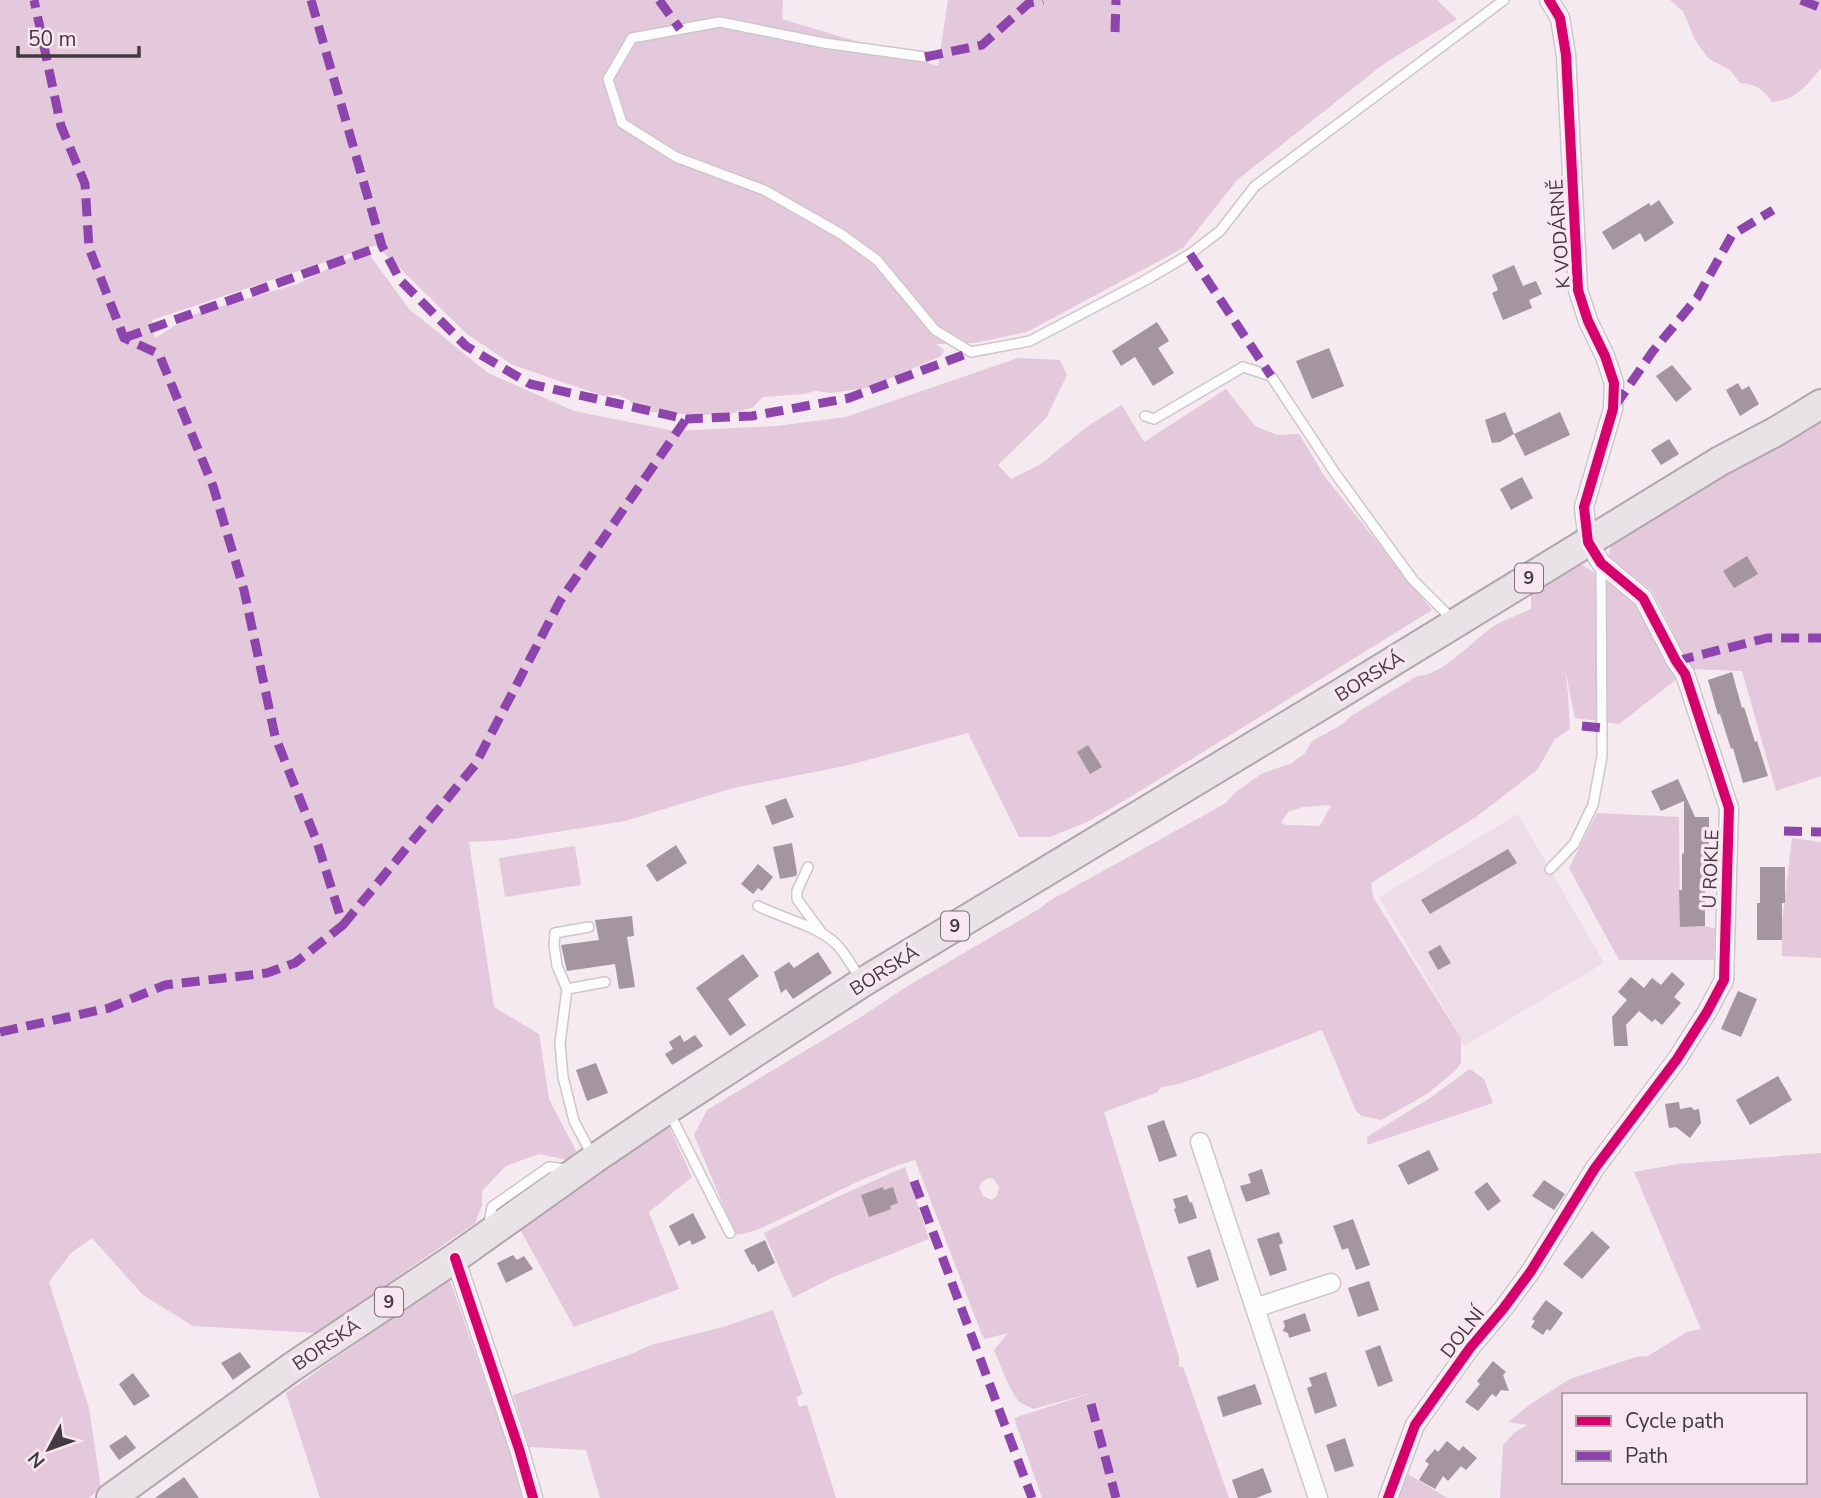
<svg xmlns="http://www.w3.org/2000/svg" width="1821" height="1498" viewBox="0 0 1821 1498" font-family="'Nunito Sans',sans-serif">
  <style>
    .built { fill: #eedde8 }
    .green { fill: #e4c8db; fill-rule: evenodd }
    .building { fill: #a4959f }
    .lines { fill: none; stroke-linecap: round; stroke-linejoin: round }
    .lane-casing { stroke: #cec6cb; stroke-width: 12 }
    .street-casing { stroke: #cec6cb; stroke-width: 21 }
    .primary-casing { stroke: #b2a5ad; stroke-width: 32 }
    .lane { stroke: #fdfcfd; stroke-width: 9 }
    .street { stroke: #fdfcfd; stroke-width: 18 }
    .primary { stroke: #e9e3e8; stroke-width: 28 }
    .quiet { stroke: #8e44ad; stroke-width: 9; stroke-dasharray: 18 9; stroke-linecap: butt }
    .cycleway-casing { stroke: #f8e6f1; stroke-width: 15 }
    .cycleway { stroke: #d6006c; stroke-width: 10 }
    .labels { text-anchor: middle; stroke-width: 7; stroke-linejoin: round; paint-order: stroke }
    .shield { fill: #f8e6f1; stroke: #796e74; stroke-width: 2 }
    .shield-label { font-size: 18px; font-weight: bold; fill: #423b3f }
    .street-label { font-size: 19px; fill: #423b3f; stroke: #f8e6f1 }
  </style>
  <rect width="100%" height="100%" fill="#f4eaf0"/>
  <path class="built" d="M1518,814L1604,963L1464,1046L1461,1038L1379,897Z"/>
  <g class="green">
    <path d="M0,0H783L782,19L938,66L948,0H1437L1457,19L1385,63L1237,180L1183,248L1027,332L974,343L936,344L944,350L941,356L868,388L830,393L816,391L803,394L763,397L752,408L729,414L700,415L650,412L633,405L629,400L618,395L603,396L513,365L467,334L376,245L152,320L155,338L192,315L297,284L366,250L409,309L488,373L574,411L675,431L776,426L846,417L1018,358L1060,360L1067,375L1046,418L998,465L1011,479L1041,464L1089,425L1122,405L1144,442L1226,389L1255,426L1277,435L1299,434L1325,477L1432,610L1124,801L1087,822L1050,837H1019L968,733L845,766L733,788L625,821L507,840L469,842L494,1007L539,1034L549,1099L576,1151L568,1160L539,1154L506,1166L482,1191V1205L475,1223L316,1333L193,1326L143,1295L92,1238L71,1253L49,1282L89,1408L101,1488L89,1498H0Z"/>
    <path d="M1670,0H1821V68C1807,85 1795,101 1772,102C1763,89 1755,84 1740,83L1730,70L1708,58L1695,40L1683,11Z"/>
    <path d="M1821,417V776L1776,791L1742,671L1690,669L1660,606L1651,590L1608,557L1612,542Z"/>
    <path d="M1579,563L1619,588L1640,607L1662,647L1677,679L1619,724L1575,718L1565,669L1568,694L1570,729L1555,739L1537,770L1476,817L1371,883L1373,897L1461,1038V1063L1455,1071L1427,1094L1381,1120L1362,1116L1356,1111L1322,1030L1197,1078L1175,1085L1161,1087L1158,1092L1104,1112L1179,1357V1367H1183L1229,1498H1042L1014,1418L1095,1392L1033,1409L1018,1401L1009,1386L994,1350L1008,1333L985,1339L982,1335L915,1160C873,1172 833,1194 793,1213C776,1221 756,1232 737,1235L726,1212L694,1135L707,1110L861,1017L906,987L1039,909L1049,901L1226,803L1236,792L1261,774L1292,763L1305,753L1312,741L1343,724L1351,716L1417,676C1441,676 1471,643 1491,628C1503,620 1518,615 1531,609V590ZM1331,805L1320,826L1287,825L1281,823L1288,812L1303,807ZM989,1178L994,1179L999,1187L997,1196L992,1200L983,1196L979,1187L983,1181Z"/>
    <path d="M1597,813L1679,817L1680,926H1705L1715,929L1714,960H1619L1569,868Z"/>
    <path d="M1792,838L1821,842V958L1782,956V921Z"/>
    <path d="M575,846L581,885L505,897L499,858Z"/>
    <path d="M1470,1069L1484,1079L1493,1103L1367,1145V1137L1430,1098Z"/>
    <path d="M666,1120L692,1177L649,1212L679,1289L574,1327L517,1224Z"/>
    <path d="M1821,1153V1498H1500L1503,1445L1515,1432L1528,1425L1508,1422L1532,1403L1570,1379L1636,1357L1648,1356L1687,1332L1701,1329L1634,1172L1678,1164ZM1564,1395H1805V1482H1564Z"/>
    <path d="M905,1167L929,1239L831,1278L793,1298L764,1233L835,1198Z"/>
    <path d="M449,1278L526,1498H320L286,1393Z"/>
    <path d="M773,1310L803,1394L796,1397L799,1407L807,1405L836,1498H600L586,1450L529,1447L513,1395L631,1354L651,1345L723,1327Z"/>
    <path d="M1405,1472L1447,1498H1394Z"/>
  </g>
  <g class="building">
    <path d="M1659,200L1674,223L1645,242L1640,233L1613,250L1602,232L1649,203L1651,206Z"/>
    <path d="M1514,265L1523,286L1536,281L1542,294L1529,300L1532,308L1503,320L1492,293L1498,290L1492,275Z"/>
    <path d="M1157,322L1169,341L1158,348L1174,373L1153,386L1135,357L1121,366L1112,351Z"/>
    <path d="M1329,348L1344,386L1312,399L1296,361Z"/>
    <path d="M1672,365L1692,389L1676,402L1656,376Z"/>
    <path d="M1738,383L1742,390L1749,386L1759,404L1740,416L1726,390Z"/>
    <path d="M1505,412L1514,434L1500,442L1492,443L1485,420Z"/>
    <path d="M1560,412L1570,435L1525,456L1514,434Z"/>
    <path d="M1669,439L1679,454L1661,465L1651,450Z"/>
    <path d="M1522,477L1533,498L1511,510L1500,489Z"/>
    <path d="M1747,556L1758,574L1734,588L1723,571Z"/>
    <path d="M1732,672L1742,708L1744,707L1755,742L1757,741L1768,776L1743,783L1733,748L1731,749L1720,714L1718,715L1708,680Z"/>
    <path d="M1088,745L1102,767L1090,774L1077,752Z"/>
    <path d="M1678,779L1695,817H1709V853H1707V890H1705V926L1680,927L1679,890H1682V854L1684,853V801L1661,811L1651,791Z"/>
    <path d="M786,798L794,817L772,825L765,806Z"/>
    <path d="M792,843L797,873L796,876L780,879L773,847Z"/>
    <path d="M676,845L687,863L657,882L646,865Z"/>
    <path d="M1508,849L1517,863L1430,914L1421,900Z"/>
    <path d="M758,864L773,877L762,891L758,888L753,894L741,884Z"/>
    <path d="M1760,867H1785V903H1782V940H1757V903H1760Z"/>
    <path d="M632,916L634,936L627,937L635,987L619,989L615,964L567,971L561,945L599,940L595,920Z"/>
    <path d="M1440,945L1451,963L1438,970L1428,952Z"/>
    <path d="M818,952L832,973L793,999L786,989L781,993L774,972L789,962L794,968Z"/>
    <path d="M743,954L759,976L728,999L746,1025L730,1036L696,988Z"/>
    <path d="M1672,972L1685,984L1674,997L1681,1003L1662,1025L1655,1019L1652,1022L1639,1011L1626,1025L1628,1046H1614L1612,1017L1627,1000L1618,992L1631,977L1644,988L1652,978L1661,985Z"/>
    <path d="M1738,991L1757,999L1741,1037L1721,1029Z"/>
    <path d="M680,1035L684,1042L695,1035L703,1046L672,1065L665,1054L673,1049L669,1042Z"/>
    <path d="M596,1063L608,1093L587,1101L576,1070Z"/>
    <path d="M1778,1076L1792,1100L1750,1125L1736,1100Z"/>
    <path d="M1679,1102L1680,1109L1691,1107L1694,1110L1699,1109L1701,1123L1690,1138L1676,1127L1669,1128L1665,1104Z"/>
    <path d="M1164,1120L1177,1156L1159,1162L1147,1126Z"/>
    <path d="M1429,1150L1439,1170L1408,1185L1398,1165Z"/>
    <path d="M1262,1169L1270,1194L1246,1202L1240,1186L1251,1183L1248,1174Z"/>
    <path d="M1544,1180L1565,1194L1554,1210L1532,1196Z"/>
    <path d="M1487,1182L1501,1201L1488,1211L1474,1192Z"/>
    <path d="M883,1187L884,1190L893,1187L898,1203L890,1206L891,1209L869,1217L861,1195Z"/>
    <path d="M1187,1195L1190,1203L1192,1202L1197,1218L1179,1224L1174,1209L1176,1208L1173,1199Z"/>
    <path d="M693,1213L706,1238L692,1245L690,1240L679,1246L669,1226Z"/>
    <path d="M1353,1219L1370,1265L1356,1270L1348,1248L1342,1250L1333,1226Z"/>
    <path d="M1592,1231L1610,1247L1582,1279L1563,1264Z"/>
    <path d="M1279,1232L1283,1243L1279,1245L1287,1270L1270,1276L1257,1239Z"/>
    <path d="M765,1240L775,1263L758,1272L754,1264L752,1265L744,1250Z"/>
    <path d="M1210,1249L1219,1280L1197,1288L1187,1257Z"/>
    <path d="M513,1255L517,1260L524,1256L533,1269L506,1283L497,1263Z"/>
    <path d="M1369,1281L1379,1310L1358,1317L1348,1288Z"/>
    <path d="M1546,1300L1563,1313L1550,1331L1547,1329L1543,1335L1531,1327L1535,1321L1532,1319Z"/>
    <path d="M1305,1313L1311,1331L1289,1338L1288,1333L1283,1331L1285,1326L1283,1321Z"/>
    <path d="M1380,1345L1393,1381L1378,1387L1365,1351Z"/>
    <path d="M240,1352L251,1367L233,1380L221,1363Z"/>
    <path d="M1493,1361L1506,1372L1503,1375L1509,1391L1501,1390L1496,1397L1492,1394L1478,1411L1465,1402L1480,1384L1477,1381Z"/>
    <path d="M1326,1372L1337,1406L1315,1414L1307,1388L1312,1386L1309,1378Z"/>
    <path d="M133,1373L150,1396L134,1406L119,1384Z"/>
    <path d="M1255,1384L1262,1404L1223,1417L1217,1397Z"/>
    <path d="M126,1435L136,1448L119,1460L109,1446Z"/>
    <path d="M1345,1438L1354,1466L1335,1472L1326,1445Z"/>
    <path d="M1447,1441L1459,1451L1463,1446L1477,1458L1466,1470L1461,1466L1448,1481L1443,1476L1435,1489L1419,1480L1429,1464L1425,1461L1435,1449L1438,1452Z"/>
    <path d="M1263,1468L1272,1492L1256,1498H1238L1232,1480Z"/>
    <path d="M184,1477L199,1498H155Z"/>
  </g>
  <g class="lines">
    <defs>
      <g id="lane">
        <path d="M925,57L824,43L720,22L632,38L608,79L622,123L676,157L764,190L841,234L877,260L935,330L971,352L1030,341L1144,281L1190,254L1220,231L1255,186L1504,0"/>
        <path d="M1145,416L1154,419L1243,367L1271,376L1335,473L1413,580L1452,619"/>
        <path d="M808,867L797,891V899L821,932"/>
        <path d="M1550,869L1574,844L1593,805L1602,756L1601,564"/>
        <path d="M758,906C782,918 814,925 834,942C844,950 852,967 860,978"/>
        <path d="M589,927L555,933L554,945L557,966L567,989L560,1043L563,1077L574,1121L593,1157"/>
        <path d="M567,989L605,982"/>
        <path d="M669,1112L730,1233"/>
        <path d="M488,1228L492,1207L549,1167L567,1169"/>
      </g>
      <g id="street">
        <path d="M1200,1142L1318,1498"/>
        <path d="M455,1258L519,1449L533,1498"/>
        <path d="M1255,1308L1331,1283"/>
        <path d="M1388,1498L1415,1425L1470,1348L1503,1309L1531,1271L1595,1168L1677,1059L1707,1012L1724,980L1729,808L1685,674L1676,661L1643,598L1601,563L1588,542L1584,507L1613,409L1614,383L1605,356L1588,321L1578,290L1566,55L1560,18L1549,0"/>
      </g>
      <path id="primary" d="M111,1498L292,1367L455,1258L594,1159L668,1109L863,982L1338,695L1720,461L1775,432L1821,404"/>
    </defs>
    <use href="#lane" class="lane-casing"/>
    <use href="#street" class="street-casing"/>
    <use href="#primary" class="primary-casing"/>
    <use href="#lane" class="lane"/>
    <use href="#street" class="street"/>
    <use href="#primary" class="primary"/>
    <g class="quiet">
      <path d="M311,0L382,246L400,280L466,346L530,384L686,419L752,416L849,398L971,352"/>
      <path d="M659,0L680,29"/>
      <path d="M1801,0L1821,8"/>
      <path d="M1115,32L1116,0"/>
      <path d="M925,57L982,45L1029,3L1043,0"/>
      <path d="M1190,254L1271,376"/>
      <path d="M124,338L382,246"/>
      <path d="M1615,406L1653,351L1697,298L1732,235L1773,210"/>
      <path d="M1676,661L1767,638H1821"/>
      <path d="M1582,726L1603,728"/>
      <path d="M1784,831L1821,832"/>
      <path d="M343,925L475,765L560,601L686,419"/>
      <path d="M0,1032L109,1008L165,985L267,973L295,963L343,925L317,842L275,736L244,590L213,486L159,354L124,338L89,248L85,184L61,126L34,0"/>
      <path d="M914,1181L1032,1498"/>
      <path d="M1091,1404L1116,1498"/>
    </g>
    <defs>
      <g id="cycleway">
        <path d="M455,1258L519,1449L533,1498"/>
        <path d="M1388,1498L1415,1425L1470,1348L1503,1309L1531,1271L1595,1168L1677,1059L1707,1012L1724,980L1729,808L1685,674L1676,661L1643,598L1601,563L1588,542L1584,507L1613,409L1614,383L1605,356L1588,321L1578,290L1566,55L1560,18L1549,0"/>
      </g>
    </defs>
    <use href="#cycleway" class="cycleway-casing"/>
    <use href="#cycleway" class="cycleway"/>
  </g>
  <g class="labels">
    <g class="shield">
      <rect x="1515" y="563.5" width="28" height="29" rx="5"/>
      <rect x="941" y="911.5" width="28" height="29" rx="5"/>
      <rect x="375" y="1287.5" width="28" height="29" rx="5"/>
    </g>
    <g class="shield-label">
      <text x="1529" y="584">9</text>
      <text x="955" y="932">9</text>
      <text x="389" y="1308">9</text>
    </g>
    <g class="street-label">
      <text transform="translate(1559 234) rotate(-94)" y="7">K VODÁRNĚ</text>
      <text transform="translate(1369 676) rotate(-32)" y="7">BORSKÁ</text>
      <text transform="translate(1710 869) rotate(-88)" y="7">U ROKLE</text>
      <text transform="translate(884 970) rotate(-32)" y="7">BORSKÁ</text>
      <text transform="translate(1462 1332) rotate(-52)" y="7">DOLNÍ</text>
      <text transform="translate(326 1344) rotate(-34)" y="7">BORSKÁ</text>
    </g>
  </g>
  <rect x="1562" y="1393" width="245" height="91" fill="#f8e6f1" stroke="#afa2aa" stroke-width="2"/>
  <rect x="1576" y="1416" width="35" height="10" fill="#d6006c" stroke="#afa2aa" stroke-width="2"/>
  <text x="1625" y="1428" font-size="21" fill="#423b3f">Cycle path</text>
  <rect x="1576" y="1451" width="35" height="10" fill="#8e44ad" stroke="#afa2aa" stroke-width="2"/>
  <text x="1625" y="1463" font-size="21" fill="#423b3f">Path</text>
  <g transform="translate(49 1449) rotate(229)" stroke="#f8e6f1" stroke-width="5" paint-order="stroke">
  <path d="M0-5L12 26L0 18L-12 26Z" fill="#423b3f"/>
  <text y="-10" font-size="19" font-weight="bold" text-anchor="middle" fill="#423b3f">N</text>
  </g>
  <path d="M18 46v10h121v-10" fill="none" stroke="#423b3f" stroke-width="3.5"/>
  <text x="28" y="46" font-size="21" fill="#423b3f" stroke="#f8e6f1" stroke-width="5" paint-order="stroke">50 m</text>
</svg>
